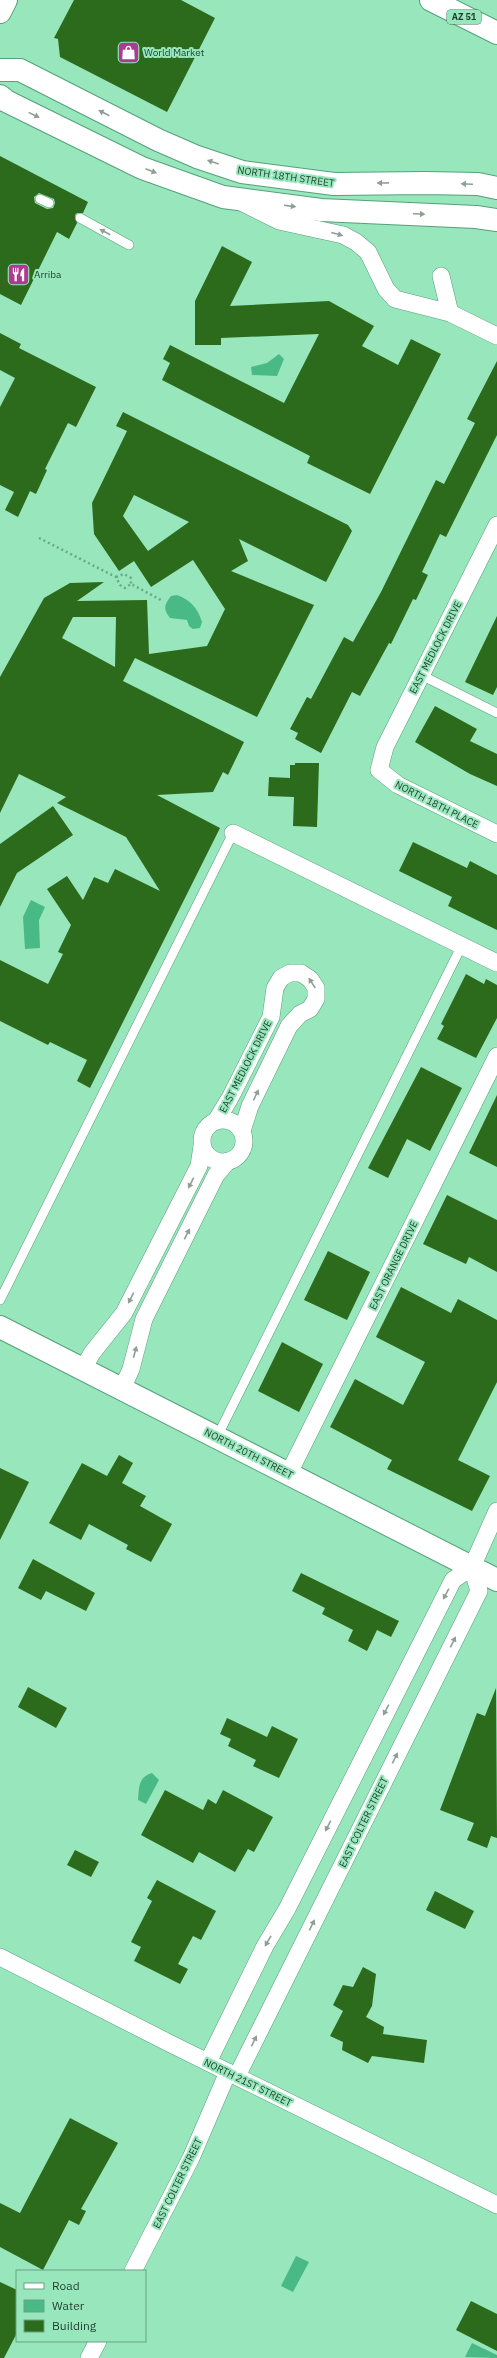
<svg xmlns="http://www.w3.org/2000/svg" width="497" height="2358" viewBox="0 0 497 2358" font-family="'IBM Plex Sans',sans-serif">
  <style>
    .water { fill: #49ba85 }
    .building { fill: #2c6b1c; fill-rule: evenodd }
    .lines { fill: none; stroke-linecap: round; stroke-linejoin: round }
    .lane-casing { stroke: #54a17a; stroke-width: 10 }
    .street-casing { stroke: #54a17a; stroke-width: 18 }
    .secondary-casing { stroke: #54a17a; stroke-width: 24 }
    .primary-casing { stroke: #54a17a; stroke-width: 24 }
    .highway-casing { stroke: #54a17a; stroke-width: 24 }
    .path { stroke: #6ba787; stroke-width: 2.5; stroke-dasharray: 2 3; stroke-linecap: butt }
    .lane { stroke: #fff; stroke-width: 9 }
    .street { stroke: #fff; stroke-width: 17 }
    .secondary { stroke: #fff; stroke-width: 22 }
    .primary { stroke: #fff; stroke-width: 22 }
    .highway { stroke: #fff; stroke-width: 22 }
    .oneway { fill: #8f9f96 }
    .labels { text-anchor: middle; stroke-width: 4; stroke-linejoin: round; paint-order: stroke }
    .shield { fill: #98e6bc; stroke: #437159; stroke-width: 1 }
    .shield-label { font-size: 9px; font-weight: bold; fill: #1f3f2e }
    .poi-label { font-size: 10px; fill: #1f3f2e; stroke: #98e6bc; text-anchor: start }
    .street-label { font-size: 10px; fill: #1f3f2e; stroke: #98e6bc }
  </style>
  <rect width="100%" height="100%" fill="#98e6bc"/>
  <g class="water">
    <path d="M279,354L284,359L277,376L252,375L251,367L267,363Z"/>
    <path d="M177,595C191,600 198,609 202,622L200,628L193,629L189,626L187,620L170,618C163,609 164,605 171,596Z"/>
    <path d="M31,900L45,907L39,920L40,948L25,949L23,917Z"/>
    <path d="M152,1773L159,1780L146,1804L138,1800C139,1788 138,1777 152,1773Z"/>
    <path d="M296,2256L309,2262L293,2292L281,2286Z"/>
    <path d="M472,2343L497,2355V2358L465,2357Z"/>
  </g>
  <g class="building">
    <path d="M74,0H181L215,18L167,112L60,57L58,39L54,38Z"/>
    <path d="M0,156L88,202L83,213H77L75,215L77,223L69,239L57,232L21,305L0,294ZM39,193L54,199L55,203L53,208L47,209L35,203L34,197Z"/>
    <path d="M222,246L252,262L230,306L329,301L374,326L362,346L398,365L411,339L441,354L370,494L307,463L310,456L162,380L170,363L163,359L170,345L284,403L319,334L221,338V345H195V301Z"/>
    <path d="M0,333L21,344L19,348L96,387L76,427L68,423L45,469L47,470L36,494L30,491L18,517L5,510L14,492L0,485V407L15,378L0,370Z"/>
    <path d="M497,361V435L446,537L440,534L422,572L428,575L416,600L413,599L391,644L389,643L360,696L352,692L321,753L295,739L298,733L290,729L307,697L311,699L344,637L353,642L381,592L436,480L444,484L475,423L467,419Z"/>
    <path d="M123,412L348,525L352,531L326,582L239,539L248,561L231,571L314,605L257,717L135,658L123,681L244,742L228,775L223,772L213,792L157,795L220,828L90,1088L77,1081L87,1060L50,1042L48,1045L0,1021V960L48,984L63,954L58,952L71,925L47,889L67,876L83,900L94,877L108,883L115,869L160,891L126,837L57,803L66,797L19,774L0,813V677L44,598L70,583L104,582L77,601L147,600L149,654L207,646L225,609L193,560L151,587L134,561L119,571L94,534L92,503L127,431L116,426ZM134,495L189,522L148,551L123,516ZM73,617H116L115,667L62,638Z"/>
    <path d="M497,616V687L493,695L465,682Z"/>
    <path d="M435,706L477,729L470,741L497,754V786L470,774L415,742Z"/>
    <path d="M295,763H319L317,827L293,826L294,797L268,796L269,777L290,778V765H295Z"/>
    <path d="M53,806L73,835L17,873L0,907V844Z"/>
    <path d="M413,842L467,868L470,861L497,875V930L448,906L452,897L399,871Z"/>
    <path d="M466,974L484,984L486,979L497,985V1018L476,1058L437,1039L444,1026L441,1024Z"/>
    <path d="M421,1067L462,1088L430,1151L407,1139L388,1178L368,1168Z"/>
    <path d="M497,1095V1167L469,1153Z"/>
    <path d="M447,1195L497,1220V1272L469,1257L466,1264L423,1244Z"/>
    <path d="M328,1251L370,1272L347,1320L304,1300Z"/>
    <path d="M401,1287L451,1313L458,1299L497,1320V1382L458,1460L490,1476L472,1511L387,1469L392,1460L330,1427L355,1379L403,1405L425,1362L376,1337Z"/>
    <path d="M282,1342L323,1364L299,1412L258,1391Z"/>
    <path d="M119,1455L133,1463L122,1483L146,1496L140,1506L172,1524L151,1562L126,1549L128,1545L89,1524L81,1540L49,1523L82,1463L107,1476Z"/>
    <path d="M0,1468L29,1482L0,1540Z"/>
    <path d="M33,1559L95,1593L86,1611L46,1591L41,1600L18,1588Z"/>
    <path d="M301,1573L399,1621L391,1637L377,1630L367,1651L348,1641L353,1630L322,1614L325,1608L292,1591Z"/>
    <path d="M28,1687L67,1708L56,1728L18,1707Z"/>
    <path d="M496,1688L497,1838L491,1836L487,1848L467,1840L474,1823L440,1810L477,1713L485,1716Z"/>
    <path d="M227,1718L267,1737L272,1726L298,1739L279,1778L253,1766L256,1760L228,1746L231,1739L220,1734Z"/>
    <path d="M165,1790L203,1810L208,1799L216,1804L223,1790L273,1817L254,1852L248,1849L235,1872L199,1852L193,1863L141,1835Z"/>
    <path d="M75,1850L99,1862L91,1877L67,1865Z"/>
    <path d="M157,1880L216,1911L201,1940L193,1936L178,1964L188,1969L180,1984L134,1961L141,1947L131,1942L152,1901L147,1898Z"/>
    <path d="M435,1891L474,1911L465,1929L426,1910Z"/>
    <path d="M363,1967L376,1974L372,2006L366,2017L384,2027L383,2034L427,2040L424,2063L372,2056L368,2063L342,2050L343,2042L330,2036L343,2011L333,2005L343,1985L353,1987Z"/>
    <path d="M70,2118L118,2143L81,2209L86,2211L79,2225L69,2220L43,2270L0,2247V2203L20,2213Z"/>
    <path d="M0,2282L17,2290V2333L4,2358H0Z"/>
    <path d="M471,2301L497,2314V2351L456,2330Z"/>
  </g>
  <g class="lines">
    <defs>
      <g id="lane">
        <path d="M40,199L49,203"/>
        <path d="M80,218L129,245"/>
        <path d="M421,675L497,713"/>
        <path d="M0,1300L233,833"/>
        <path d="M217,1437L461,947"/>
      </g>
      <g id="street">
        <path d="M243,203L279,221L343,235L356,242L368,252L386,289L395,299L450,313L497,336"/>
        <path d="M441,276L450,313"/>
        <path d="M497,525L385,747L379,770L398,785L497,834"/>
        <path d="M233,833L497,963"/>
        <circle cx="223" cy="1141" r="21"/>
        <path d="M216,1121L230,1098L271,1017L275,988L281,978L290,973H301L310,979L316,988V999L310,1009L300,1014L289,1026L250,1106L242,1131"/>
        <path d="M83,1369L92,1353L124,1313L199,1166L202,1146"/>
        <path d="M122,1389L131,1369L144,1319L216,1175L228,1161"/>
        <path d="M289,1473L497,1056"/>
        <path d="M0,1957L169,2043L497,2205"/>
        <path d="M208,2062L265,1946L287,1909L453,1580L472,1567L497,1511"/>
        <path d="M237,2076L479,1591L472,1567"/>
        <path d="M133,2271L191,2158L228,2072"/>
        <path d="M89,2358L98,2341"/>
      </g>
      <g id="secondary">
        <path d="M0,70H20L158,140L197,157L242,172L334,184L425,183L478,184L497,188"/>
        <path d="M0,96L6,101L142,168L223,197L321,210L476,217L497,220"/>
        <path d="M0,1327L497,1580"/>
      </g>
      <path id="primary" d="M0,12L6,0"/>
      <path id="highway" d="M431,0L497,33"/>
    </defs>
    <use href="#lane" class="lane-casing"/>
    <use href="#street" class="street-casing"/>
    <use href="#secondary" class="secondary-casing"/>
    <use href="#primary" class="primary-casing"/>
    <use href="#highway" class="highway-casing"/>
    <g class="path">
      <path d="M39,538L116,577L120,585L125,588L131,584L161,600"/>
      <path d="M116,577L124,574L131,578V584"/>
    </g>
    <use href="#lane" class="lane"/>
    <use href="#street" class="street"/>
    <use href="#secondary" class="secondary"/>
    <use href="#primary" class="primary"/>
    <use href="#highway" class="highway"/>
  </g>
  <defs><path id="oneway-solid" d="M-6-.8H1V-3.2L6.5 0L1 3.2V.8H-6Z"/></defs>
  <g class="oneway">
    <use href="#oneway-solid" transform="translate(104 113) rotate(-153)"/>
    <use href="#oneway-solid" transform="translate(34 115) rotate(26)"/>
    <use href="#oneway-solid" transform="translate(213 162) rotate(-161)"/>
    <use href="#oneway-solid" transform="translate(151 171) rotate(21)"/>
    <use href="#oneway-solid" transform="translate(383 183) rotate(179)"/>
    <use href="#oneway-solid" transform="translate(467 184) rotate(-178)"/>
    <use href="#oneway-solid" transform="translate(290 206) rotate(7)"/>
    <use href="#oneway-solid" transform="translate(419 214) rotate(3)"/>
    <use href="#oneway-solid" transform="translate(105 232) rotate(-152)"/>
    <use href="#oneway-solid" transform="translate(337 234) rotate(15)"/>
    <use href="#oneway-solid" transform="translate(312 983) rotate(-123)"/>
    <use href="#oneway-solid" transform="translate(256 1095) rotate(-64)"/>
    <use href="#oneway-solid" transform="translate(191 1183) rotate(117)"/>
    <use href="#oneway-solid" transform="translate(187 1234) rotate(-63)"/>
    <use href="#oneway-solid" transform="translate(131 1298) rotate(117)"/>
    <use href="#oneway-solid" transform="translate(135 1352) rotate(-75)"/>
    <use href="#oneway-solid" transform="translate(446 1594) rotate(118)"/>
    <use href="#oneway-solid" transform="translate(453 1642) rotate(-64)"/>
    <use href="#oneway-solid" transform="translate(386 1710) rotate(117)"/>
    <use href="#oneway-solid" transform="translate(395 1758) rotate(-64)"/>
    <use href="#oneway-solid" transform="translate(328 1826) rotate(117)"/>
    <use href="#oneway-solid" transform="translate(312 1925) rotate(-64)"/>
    <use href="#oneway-solid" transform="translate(268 1941) rotate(120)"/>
    <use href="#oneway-solid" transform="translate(254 2041) rotate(-64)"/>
  </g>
  <defs>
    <symbol id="shop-square" viewBox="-11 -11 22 22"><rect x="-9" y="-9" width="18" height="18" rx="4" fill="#af3990" stroke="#98e6bc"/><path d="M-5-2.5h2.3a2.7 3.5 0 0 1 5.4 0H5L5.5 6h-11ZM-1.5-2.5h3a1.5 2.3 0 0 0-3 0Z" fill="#fff"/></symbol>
    <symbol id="restaurant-square" viewBox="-11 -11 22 22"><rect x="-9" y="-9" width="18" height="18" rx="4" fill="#af3990" stroke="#98e6bc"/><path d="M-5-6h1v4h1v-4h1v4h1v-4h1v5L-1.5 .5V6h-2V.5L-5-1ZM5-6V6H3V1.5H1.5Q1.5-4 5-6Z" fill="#fff"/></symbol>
  </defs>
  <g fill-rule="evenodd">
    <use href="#shop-square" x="116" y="40" width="25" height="25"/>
    <use href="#restaurant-square" x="6" y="262" width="25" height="25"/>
  </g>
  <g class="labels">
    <rect class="shield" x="447" y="10" width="34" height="14" rx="3"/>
    <g class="shield-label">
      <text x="464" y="20">AZ 51</text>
    </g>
    <g class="poi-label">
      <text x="144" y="56">World Market</text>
      <text x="34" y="278">Arriba</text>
    </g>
    <g class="street-label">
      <text transform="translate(286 176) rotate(8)" y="4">NORTH 18TH STREET</text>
      <text transform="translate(435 647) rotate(-63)" y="4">EAST MEDLOCK DRIVE</text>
      <text transform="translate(437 804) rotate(27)" y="4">NORTH 18TH PLACE</text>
      <text transform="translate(245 1066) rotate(-63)" y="4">EAST MEDLOCK DRIVE</text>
      <text transform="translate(393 1265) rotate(-64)" y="4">EAST ORANGE DRIVE</text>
      <text transform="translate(249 1453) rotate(27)" y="4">NORTH 20TH STREET</text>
      <text transform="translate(363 1822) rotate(-64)" y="4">EAST COLTER STREET</text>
      <text transform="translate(248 2082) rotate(26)" y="4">NORTH 21ST STREET</text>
      <text transform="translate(177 2183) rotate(-64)" y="4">EAST COLTER STREET</text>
    </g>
  </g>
  <rect x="16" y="2270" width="130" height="72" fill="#98e6bc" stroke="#68a383"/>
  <rect x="24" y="2283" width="20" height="6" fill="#ffffff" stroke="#68a383"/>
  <text x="52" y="2290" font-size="12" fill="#1f3f2e">Road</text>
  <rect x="24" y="2300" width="20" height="12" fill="#49ba85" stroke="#68a383"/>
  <text x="52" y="2310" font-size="12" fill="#1f3f2e">Water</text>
  <rect x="24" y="2320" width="20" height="12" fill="#2c6b1c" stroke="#68a383"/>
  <text x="52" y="2330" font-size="12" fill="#1f3f2e">Building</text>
</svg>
